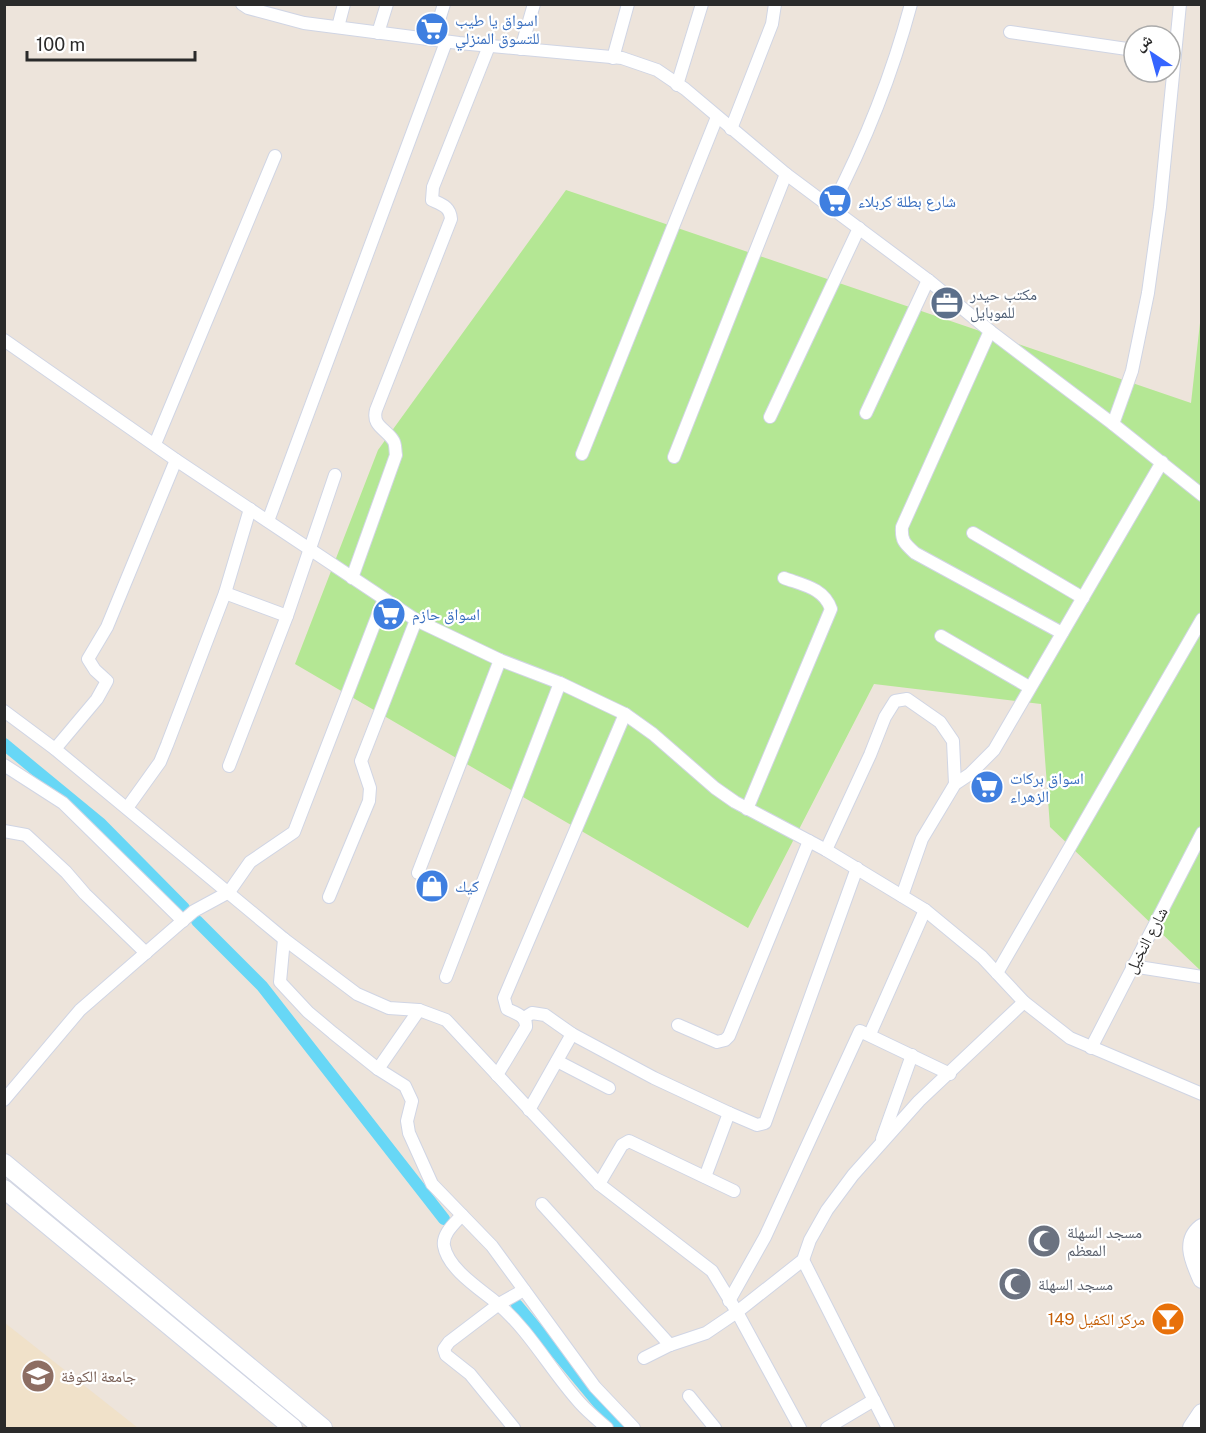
<svg xmlns="http://www.w3.org/2000/svg" width="1206" height="1433" viewBox="0 0 1206 1433" font-family="'Public Sans','Noto Naskh Arabic',sans-serif">
  <style>
    .education { fill: #f0e1c9 }
    .green { fill: #b4e794 }
    .lines { fill: none; stroke-linecap: round; stroke-linejoin: round }
    .canal { stroke: #67d7f6; stroke-width: 12 }
    .street-casing { stroke: #d0d5e4; stroke-width: 14 }
    .secondary-casing { stroke: #d0d5e4; stroke-width: 20 }
    .street { stroke: #fff; stroke-width: 12 }
    .secondary { stroke: #fff; stroke-width: 18 }
    .labels { text-anchor: middle; stroke-width: 4.5; stroke-linejoin: round; paint-order: stroke }
    .shop-label { font-size: 16px; fill: #366cbe; stroke: #fff; text-anchor: start }
    .service-label { font-size: 16px; fill: #4e5e75; stroke: #fff; text-anchor: start }
    .street-label { font-size: 16px; fill: #2a2a2a; stroke: #fff }
    .worship-label { font-size: 16px; fill: #5b616d; stroke: #fff; text-anchor: start }
    .food-label { font-size: 16px; fill: #c56008; stroke: #fff; text-anchor: end }
    .education-label { font-size: 16px; fill: #785e54; stroke: #fff; text-anchor: start }
  </style>
  <rect width="100%" height="100%" fill="#ede4db"/>
  <path class="education" d="M5,1323L138,1428H5Z"/>
  <path class="green" d="M566,190L1191,403L1201,314V971L1050,827L1041,704L874,684L748,928L295,664L378,450Z"/>
  <g class="lines">
    <g class="canal">
      <path d="M4,744L101,824L184,908"/>
      <path d="M197,921L262,986L444,1219"/>
      <path d="M517,1305L619,1428"/>
    </g>
    <defs>
      <g id="street">
        <path d="M242,4L248,8L304,23L459,43L622,58L657,70L685,89L786,174L928,280L990,331L1113,424L1202,495"/>
        <path d="M338,27L344,4"/>
        <path d="M1010,32L1134,50"/>
        <path d="M378,33L387,4"/>
        <path d="M433,40L444,4"/>
        <path d="M521,49L534,4"/>
        <path d="M613,58L628,4"/>
        <path d="M677,85L702,4"/>
        <path d="M731,129L772,24L775,4"/>
        <path d="M831,208C865,143 892,75 911,4"/>
        <path d="M990,331L902,527C901,541 905,544 915,553L1062,633"/>
        <path d="M4,340L176,460L416,620L500,660L560,683L625,714L653,734L715,788L735,802L826,850L925,910L982,957L1024,1002L1070,1038L1202,1094"/>
        <path d="M866,413L928,280"/>
        <path d="M770,417L859,228"/>
        <path d="M1113,424L1132,371L1148,293L1160,207L1180,4"/>
        <path d="M155,444L275,156"/>
        <path d="M582,454L717,117"/>
        <path d="M674,457L786,174"/>
        <path d="M268,521L446,42"/>
        <path d="M973,533L1083,598"/>
        <path d="M352,578L396,455C395,450 396,444 393,440C385,428 372,426 376,410L451,219C450,207 443,205 432,200L433,187L489,46"/>
        <path d="M225,593L287,616"/>
        <path d="M941,636L1029,687"/>
        <path d="M4,711L55,749L284,939L357,994L389,1008L419,1010L446,1020L599,1184L712,1271L737,1312L800,1428"/>
        <path d="M55,749L97,699L107,681L95,670L88,659L107,627L176,460"/>
        <path d="M4,765L63,803L183,921"/>
        <path d="M229,766L287,616L335,475"/>
        <path d="M127,808L160,762L167,745L225,593L250,509"/>
        <path d="M747,809L831,609C824,588 803,585 784,578"/>
        <path d="M4,831L26,835L66,872L85,894L146,953"/>
        <path d="M826,850L870,755L885,717L895,701L907,699L940,722L953,741L955,784"/>
        <path d="M418,873L500,660"/>
        <path d="M902,896L922,839L955,784L970,774L994,750L1162,462"/>
        <path d="M329,897L369,801L370,788L361,761L416,620"/>
        <path d="M284,939L280,982L308,1012L333,1033L378,1069L405,1086L412,1101L407,1121L409,1133L432,1184L492,1246L595,1387L634,1428"/>
        <path d="M1132,966L1202,977"/>
        <path d="M997,973L1202,619"/>
        <path d="M446,977L560,683"/>
        <path d="M524,1018L532,1013L545,1015L572,1034L654,1078L729,1113"/>
        <path d="M678,1025L717,1042L725,1040L729,1036L809,841"/>
        <path d="M870,1034L925,910"/>
        <path d="M1091,1048L1202,833"/>
        <path d="M557,1061L609,1088"/>
        <path d="M378,1069L419,1010"/>
        <path d="M497,1075L526,1027C527,1016 515,1013 507,1009L504,998L625,714"/>
        <path d="M4,1100L80,1010L194,911L229,892L250,862L294,832L384,599"/>
        <path d="M529,1110L572,1034"/>
        <path d="M882,1139L912,1055"/>
        <path d="M705,1177L729,1113L757,1125L765,1123L857,868"/>
        <path d="M599,1184L622,1145L629,1141L734,1191"/>
        <path d="M542,1204L670,1345"/>
        <path d="M462,1215C454,1224 442,1234 444,1246C448,1269 480,1289 497,1303C530,1331 551,1371 580,1403C588,1412 598,1420 607,1428"/>
        <path d="M803,1260L888,1428"/>
        <path d="M729,1301L765,1237L860,1031L950,1074"/>
        <path d="M644,1358L670,1345L706,1333L737,1312L803,1260L810,1240L827,1210L853,1175L919,1101L1024,1002"/>
        <path d="M689,1396L715,1428"/>
        <path d="M514,1428L470,1374L446,1355L444,1349L449,1342L499,1304L524,1290"/>
        <path d="M827,1428L874,1400"/>
      </g>
      <g id="secondary">
        <path d="M4,1163L323,1428"/>
        <path d="M4,1189L293,1428"/>
        <path d="M1202,1228C1184,1242 1195,1262 1202,1279"/>
        <path d="M1192,1428L1202,1413"/>
      </g>
    </defs>
    <use href="#street" class="street-casing"/>
    <use href="#secondary" class="secondary-casing"/>
    <use href="#street" class="street"/>
    <use href="#secondary" class="secondary"/>
  </g>
  <defs>
    <symbol id="supermarket-disc" viewBox="-11 -11 22 22"><circle r="9.5" fill="#3f7fe0" stroke="#fff"/><path d="M-6-5.5h2.5l.6 2H6L4.5 2H-2.5L-4.4-4H-6ZM-1.5 3.2a1.3 1.3 0 1 0 .1 0ZM3 3.2a1.3 1.3 0 1 0 .1 0Z" fill="#fff"/></symbol>
    <symbol id="office-disc" viewBox="-11 -11 22 22"><circle r="9.5" fill="#5c6f8a" stroke="#fff"/><path d="M-6-3h4V-5.5h4V-3h4V5H-6ZM-1-4.5V-3h2v-1.5ZM-6 0V1H6V0Z" fill="#fff"/></symbol>
    <symbol id="shop-disc" viewBox="-11 -11 22 22"><circle r="9.5" fill="#3f7fe0" stroke="#fff"/><path d="M-5-2.5h2.3a2.7 3.5 0 0 1 5.4 0H5L5.5 6h-11ZM-1.5-2.5h3a1.5 2.3 0 0 0-3 0Z" fill="#fff"/></symbol>
    <symbol id="mosque-disc" viewBox="-11 -11 22 22"><circle r="9.5" fill="#6b7280" stroke="#fff"/><path d="M3.5-4.9A6 6 0 1 0 3.5 4.9A5 5 0 1 1 3.5-4.9Z" fill="#fff"/></symbol>
    <symbol id="bar-disc" viewBox="-11 -11 22 22"><circle r="9.5" fill="#e8710a" stroke="#fff"/><path d="M-6-5H6L.8 .8V4.5H3.5V6h-7V4.5H-.8V.8Z" fill="#fff"/></symbol>
    <symbol id="university-disc" viewBox="-11 -11 22 22"><circle r="9.5" fill="#8d6e63" stroke="#fff"/><path d="M0-5L7-2L0 1L-7-2ZM-4 1L0 2.5L4 1V4Q0 6-4 4Z" fill="#fff"/></symbol>
  </defs>
  <g fill-rule="evenodd">
    <use href="#supermarket-disc" x="413" y="10" width="38" height="38"/>
    <use href="#supermarket-disc" x="816" y="182" width="38" height="38"/>
    <use href="#office-disc" x="928" y="284" width="38" height="38"/>
    <use href="#supermarket-disc" x="370" y="595" width="38" height="38"/>
    <use href="#supermarket-disc" x="968" y="768" width="38" height="38"/>
    <use href="#shop-disc" x="413" y="867" width="38" height="38"/>
    <use href="#mosque-disc" x="1025" y="1222" width="38" height="38"/>
    <use href="#mosque-disc" x="996" y="1265" width="38" height="38"/>
    <use href="#bar-disc" x="1149" y="1300" width="38" height="38"/>
    <use href="#university-disc" x="19" y="1357" width="38" height="38"/>
  </g>
  <g class="labels">
    <g class="shop-label">
      <text x="455" y="26">اسواق يا طيب<tspan x="455" dy="18">للتسوق المنزلي</tspan></text>
      <text x="858" y="207">شارع بطلة كربلاء</text>
      <text x="412" y="620">اسواق حازم</text>
      <text x="1010" y="784">اسواق بركات<tspan x="1010" dy="18">الزهراء</tspan></text>
      <text x="455" y="892">كيك</text>
    </g>
    <g class="service-label">
      <text x="970" y="300">مكتب حيدر<tspan x="970" dy="18">للموبايل</tspan></text>
    </g>
    <g class="street-label">
      <text transform="translate(1146 940) rotate(-62)" y="6">شارع النخيل</text>
    </g>
    <g class="worship-label">
      <text x="1067" y="1238">مسجد السهلة<tspan x="1067" dy="18">المعظم</tspan></text>
      <text x="1038" y="1290">مسجد السهلة</text>
    </g>
    <g class="food-label">
      <text x="1145" y="1325">مركز الكفيل 149</text>
    </g>
    <g class="education-label">
      <text x="61" y="1382">جامعة الكوفة</text>
    </g>
  </g>
  <rect width="1206" height="1433" fill="none" stroke="#2a2a2a" stroke-width="12"/>
  <g transform="translate(1152 54) rotate(324)"><circle r="28" fill="#ffffff" stroke="#aaaaaa" stroke-width="1.5"/>
  <path d="M0-4.5L10 22L0 15L-10 22Z" fill="#3665ff"/>
  <text y="-9" font-size="16" font-weight="bold" text-anchor="middle" fill="#2a2a2a">ش</text>
  </g>
  <path d="M27 51v9h168v-9" fill="none" stroke="#2a2a2a" stroke-width="3"/>
  <text x="36" y="51" font-size="18" fill="#2a2a2a" stroke="#ffffff" stroke-width="4.5" paint-order="stroke">100 m</text>
</svg>
